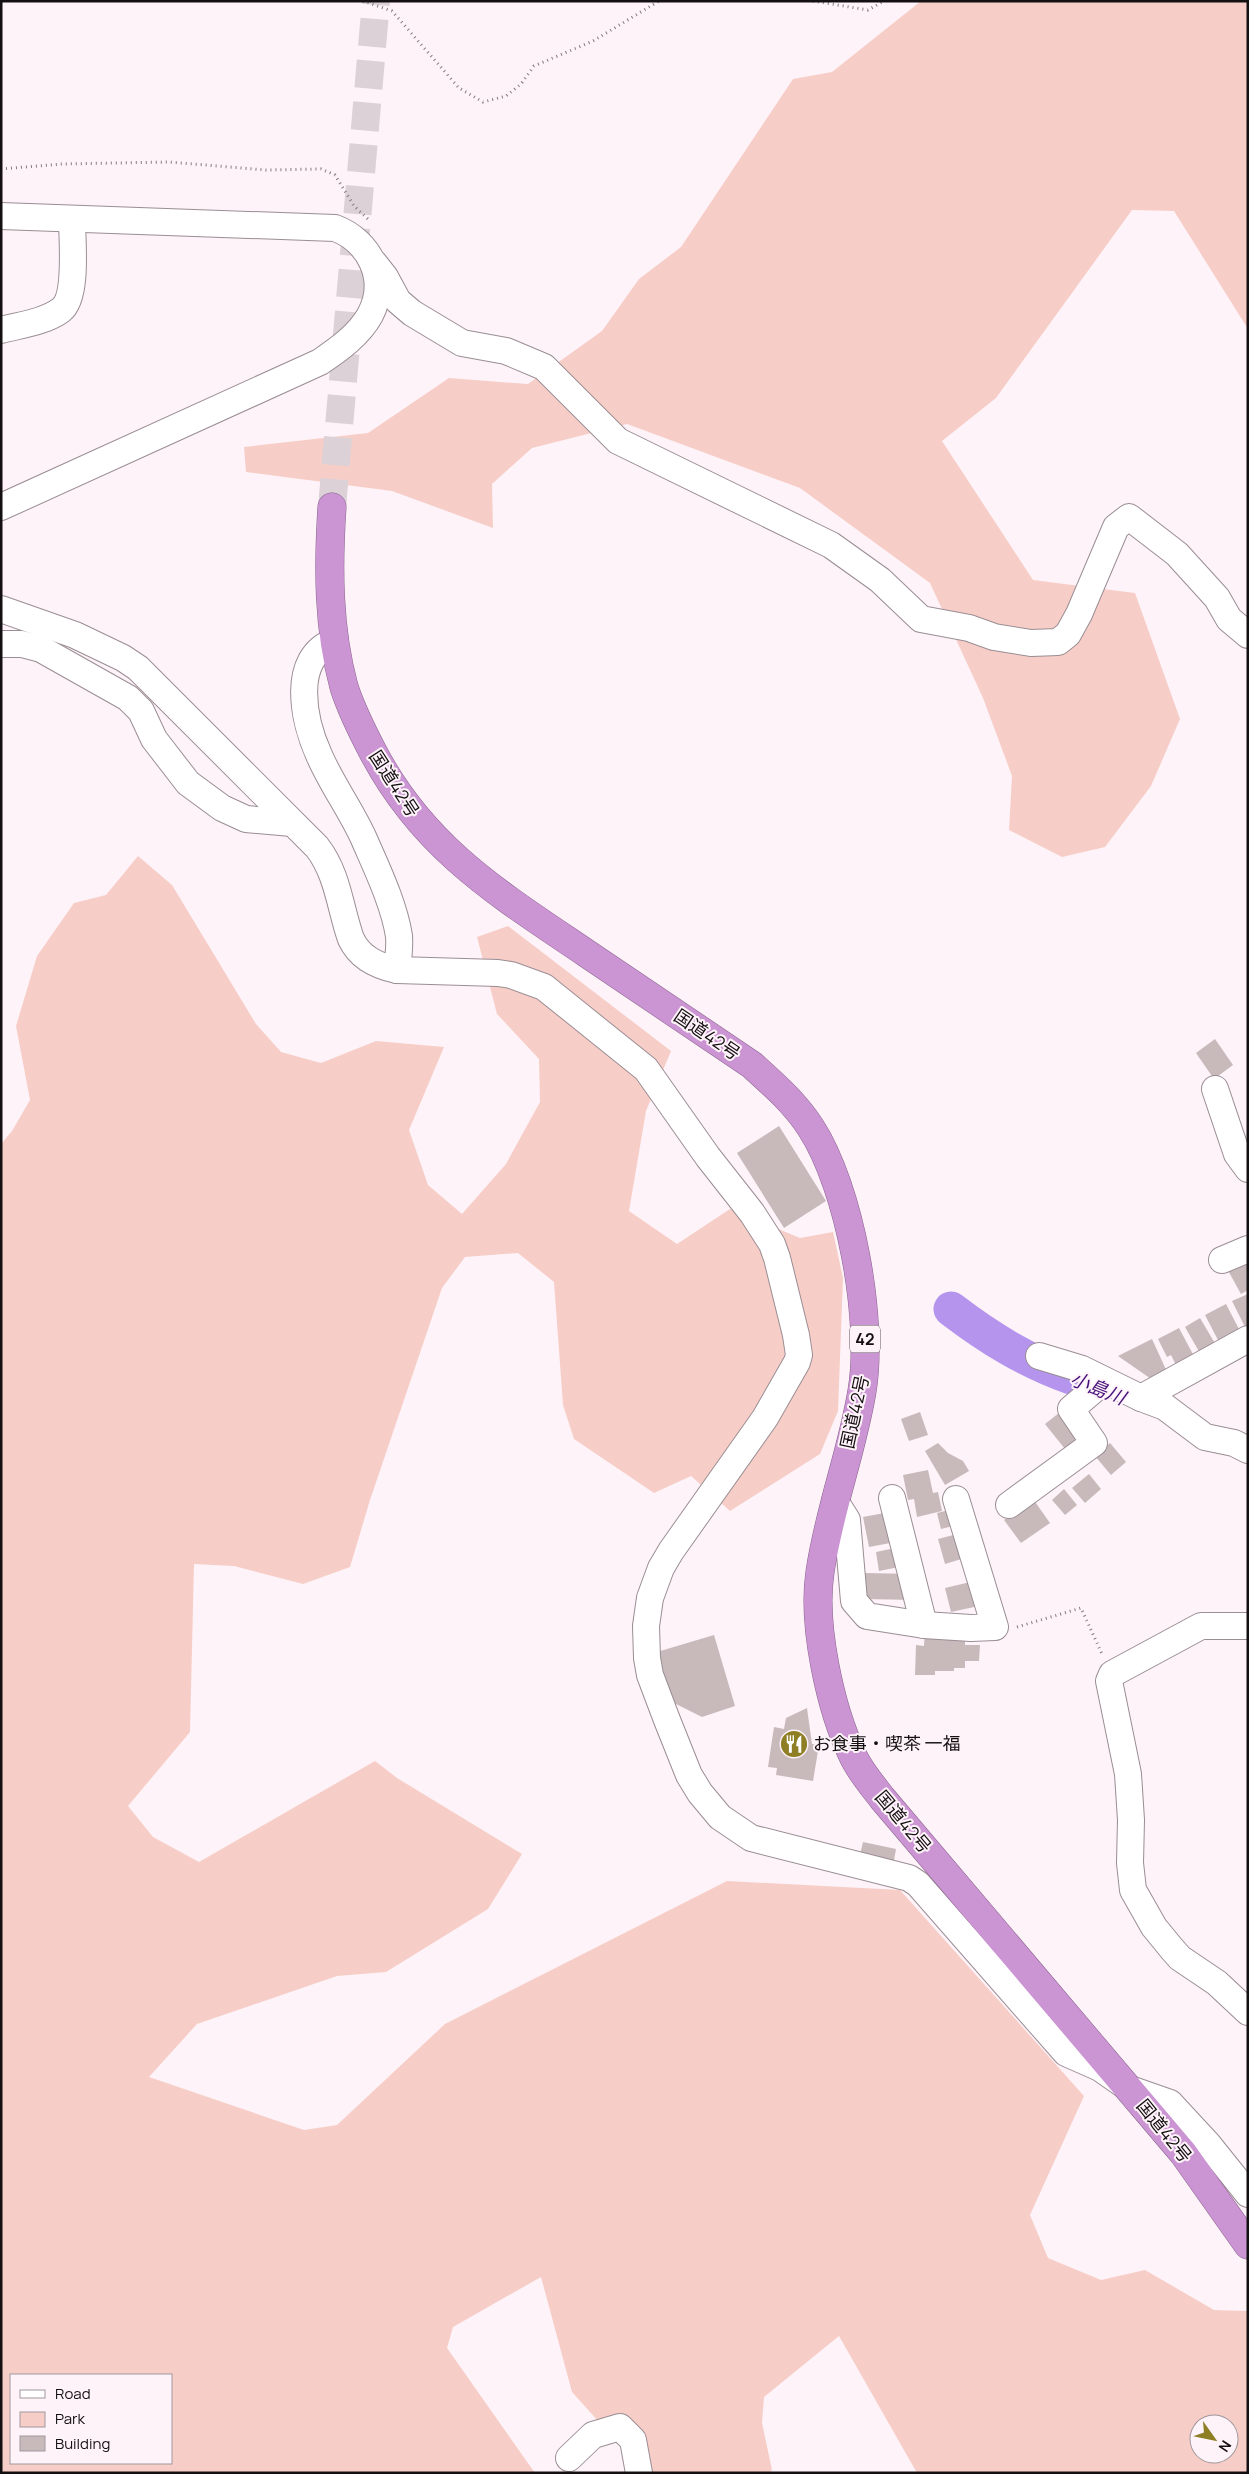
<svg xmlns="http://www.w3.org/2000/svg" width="1249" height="2474" viewBox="0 0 1249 2474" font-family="Manrope,'Noto Sans JP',sans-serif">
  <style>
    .green { fill: #f7cec7; fill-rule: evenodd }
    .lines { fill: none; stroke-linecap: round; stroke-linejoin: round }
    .river { stroke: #b494ed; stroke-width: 35 }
    .building { fill: #c8b9bb }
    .highway-tunnel { stroke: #dbd1d6; stroke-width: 28; stroke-dasharray: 28 14; stroke-linecap: butt }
    .minor-casing { stroke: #9a8d94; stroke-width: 28 }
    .highway-casing { stroke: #8b668f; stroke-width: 29 }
    .path { stroke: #837c80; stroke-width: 3; stroke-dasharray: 1 4; stroke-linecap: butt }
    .minor { stroke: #fff; stroke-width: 26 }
    .highway { stroke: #cb94d3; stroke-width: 28 }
    .labels { text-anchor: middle; stroke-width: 4; stroke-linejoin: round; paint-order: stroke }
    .shield { fill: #fef3f9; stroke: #5a5457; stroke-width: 1 }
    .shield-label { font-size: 16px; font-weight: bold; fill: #141012 }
    .street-label { font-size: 18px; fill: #141012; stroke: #fef3f9 }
    .poi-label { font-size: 18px; fill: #141012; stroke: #fef3f9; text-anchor: start }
    .water-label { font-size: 19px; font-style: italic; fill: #46117a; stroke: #fef3f9 }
  </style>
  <rect width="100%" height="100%" fill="#fef3f9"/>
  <g class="green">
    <path d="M921,1H1248V329L1174,211L1132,210L996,398L942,441L1033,580L1135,593L1180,719L1151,786L1105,847L1062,857L1009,830L1012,776L983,698L930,583L800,488L627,424L532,448L492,484L493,528L392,491L246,472L244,447L368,433L449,378L528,384L602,331L639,279L681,247L793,79L832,72Z"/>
    <path d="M138,856L172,885L256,1024L281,1052L321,1063L376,1041L444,1047L409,1130L428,1185L462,1214L506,1164L540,1102L539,1059L497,1014L477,937L508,926L671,1051L646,1111L629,1211L677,1244L730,1209L800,1238L833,1232L843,1278L838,1411L820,1454L730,1511L691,1476L654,1493L574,1439L563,1405L554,1282L518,1253L465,1257L442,1288L370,1500L350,1567L303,1584L234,1566L194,1564L190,1732L128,1806L153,1837L199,1862L375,1761L397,1778L522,1854L488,1909L386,1972L337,1976L197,2024L149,2077L304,2130L337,2125L445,2024L727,1881L900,1890L1084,2096L1030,2215L1048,2258L1101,2280L1145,2270L1214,2310L1248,2311V2473H917L839,2336L764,2397L762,2423L772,2470L769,2473H645L572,2392L541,2277L453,2327L447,2348L535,2473H1V1144L12,1131L30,1100L16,1026L37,956L74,903L106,895ZM11,2375H171V2463H11ZM1199,2424H1229V2454H1199Z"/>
  </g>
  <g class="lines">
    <path class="river" d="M951,1309C989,1338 1026,1361 1071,1377"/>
  </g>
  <g class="building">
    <path d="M1215,1039L1233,1065L1214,1079L1196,1053Z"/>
    <path d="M779,1126L826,1201L784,1228L737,1153Z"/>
    <path d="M1248,1256V1290L1241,1294L1225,1265Z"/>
    <path d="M1248,1294V1333L1232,1301Z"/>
    <path d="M1226,1304L1241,1333L1220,1344L1205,1315Z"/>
    <path d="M1200,1318L1216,1345L1201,1355L1185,1327Z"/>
    <path d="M1179,1328L1196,1360L1178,1369L1171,1355L1167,1357L1158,1339Z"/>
    <path d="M1152,1339L1168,1374L1154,1381L1118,1356Z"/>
    <path d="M1073,1402L1088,1431L1065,1449L1045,1424Z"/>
    <path d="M920,1412L928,1435L909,1441L901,1419Z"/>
    <path d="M938,1443L948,1453L963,1461L969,1471L945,1485L925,1451Z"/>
    <path d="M1110,1443L1126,1462L1111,1475L1095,1456Z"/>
    <path d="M928,1470L933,1493L938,1492L942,1511L917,1517L914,1499L908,1500L903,1475Z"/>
    <path d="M1089,1474L1101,1489L1085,1503L1072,1488Z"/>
    <path d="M1064,1489L1077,1505L1065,1515L1052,1500Z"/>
    <path d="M1033,1499L1050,1523L1021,1543L1004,1520Z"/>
    <path d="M957,1508L961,1524L941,1529L937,1513Z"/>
    <path d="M895,1511L901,1541L869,1547L863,1517Z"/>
    <path d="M961,1533L968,1557L945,1564L938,1539Z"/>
    <path d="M905,1546L909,1565L879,1571L876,1552Z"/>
    <path d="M864,1573L916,1574L915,1600L863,1599Z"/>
    <path d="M983,1579L988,1604L951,1612L945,1588Z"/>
    <path d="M925,1629L965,1631V1645H980L979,1661H965V1668H954V1671H935V1675H915L916,1645L924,1646Z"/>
    <path d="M714,1635L735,1706L702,1717L672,1702L657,1652Z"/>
    <path d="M807,1708L812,1744L819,1745L813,1781L776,1775L777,1768L768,1767L774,1727L784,1729L786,1718Z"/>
    <path d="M863,1842L896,1849L893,1866L859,1859Z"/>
  </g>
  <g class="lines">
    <path class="highway-tunnel" d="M332,507L376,1"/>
    <defs>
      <g id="minor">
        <path d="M1,216L335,228C370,241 389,280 370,315C359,335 339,349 320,362L1,507"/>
        <path d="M374,263L385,277L398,301L412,313L462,343L506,351L544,367L618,441L831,545L880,580L921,619L969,628L994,637L1031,643L1058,642L1068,634L1079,614L1116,527L1129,517L1177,554L1217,598L1229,619L1248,635"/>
        <path d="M1,330C20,325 45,322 61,310C78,297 72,240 72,219"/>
        <path d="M1,609L75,635L123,658L138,668L317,847C338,874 340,908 351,939C360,958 377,966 397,970L498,973L511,975L544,987L646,1069L708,1157L752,1213L772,1244L777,1258L796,1335L799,1355L797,1362L765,1418L671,1551L661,1568L650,1598L646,1626L647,1658L650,1675L667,1720L689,1775L700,1793L720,1817L751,1838L909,1878L918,1884L1066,2053L1100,2068L1130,2089L1170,2103L1208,2144L1248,2194"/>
        <path d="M335,641C289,657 304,722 319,755C332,785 351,810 364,839C377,869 394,904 399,936C400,948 398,959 397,970"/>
        <path d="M1,644H22L41,649L128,698L141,711L154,739L188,783L222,808L246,819L292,823"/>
        <path d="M1215,1089L1237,1154L1248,1169"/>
        <path d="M1222,1260L1248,1249"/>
        <path d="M1039,1356L1082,1369L1141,1398L1165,1407L1205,1437L1234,1443L1248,1450"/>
        <path d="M1141,1398L1248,1339"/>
        <path d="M892,1498L924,1625"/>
        <path d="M835,1501L847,1520L854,1601L867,1616L924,1625L971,1628L995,1627L956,1499"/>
        <path d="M1009,1505L1094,1443L1071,1409L1104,1381"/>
        <path d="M1248,1626H1201L1112,1674L1109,1681L1128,1774L1131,1820L1130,1863L1133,1890L1154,1927L1172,1949L1180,1958L1217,1983L1248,2012"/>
        <path d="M569,2458L593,2435L620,2427L633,2440L639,2473"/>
      </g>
      <path id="highway" d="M332,507C328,567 328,628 344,687C351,709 362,731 373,752C424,849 499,894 586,953C642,991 697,1028 752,1065C774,1085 795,1103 811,1128C850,1188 874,1321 862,1391C852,1452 829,1510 820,1572C812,1624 830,1708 853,1756C860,1771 872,1785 882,1798L1183,2153L1248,2245"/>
    </defs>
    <use href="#minor" class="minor-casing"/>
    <use href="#highway" class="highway-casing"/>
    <g class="path">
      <path d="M363,1L392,11L459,88L483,102L506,96L521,84L534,66L593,41L659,1"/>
      <path d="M813,1L868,10L884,1"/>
      <path d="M1,169L62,164L169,162L266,170L321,169L335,175L354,206L369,220"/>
      <path d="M1017,1627L1081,1608L1102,1654"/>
    </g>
    <use href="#minor" class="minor"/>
    <use href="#highway" class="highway"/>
  </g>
  <defs>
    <symbol id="restaurant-disc" viewBox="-11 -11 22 22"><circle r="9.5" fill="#8e7e24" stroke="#fef3f9"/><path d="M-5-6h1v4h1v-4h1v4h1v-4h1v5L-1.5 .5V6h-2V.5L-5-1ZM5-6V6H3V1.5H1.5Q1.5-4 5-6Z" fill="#fff"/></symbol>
  </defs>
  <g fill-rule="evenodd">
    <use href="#restaurant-disc" x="778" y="1728" width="32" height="32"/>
  </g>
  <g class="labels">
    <rect class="shield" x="850" y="1325.5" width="30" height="27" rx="4"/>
    <g class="shield-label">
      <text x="865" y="1345">42</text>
    </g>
    <g class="street-label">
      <text transform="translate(394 784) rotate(57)" y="6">国道42号</text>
      <text transform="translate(707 1035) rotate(34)" y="6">国道42号</text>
      <text transform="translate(855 1412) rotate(-78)" y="6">国道42号</text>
      <text transform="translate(903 1822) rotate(50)" y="6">国道42号</text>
      <text transform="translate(1164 2131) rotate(51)" y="6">国道42号</text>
    </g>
    <g class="poi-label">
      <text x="813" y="1750">お食事・喫茶 一福</text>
    </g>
    <g class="water-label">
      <text transform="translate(1098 1388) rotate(22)" y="7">小島川</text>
    </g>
  </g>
  <rect width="1249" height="2474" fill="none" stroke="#141012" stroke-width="5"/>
  <rect x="10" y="2374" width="162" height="90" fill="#fef3f9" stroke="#a0989d"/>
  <rect x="20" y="2390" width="25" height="8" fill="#ffffff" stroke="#a0989d"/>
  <text x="55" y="2399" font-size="15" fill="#141012">Road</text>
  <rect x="20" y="2412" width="25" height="15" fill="#f7cec7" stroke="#a0989d"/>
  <text x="55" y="2424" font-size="15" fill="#141012">Park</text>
  <rect x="20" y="2436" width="25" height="15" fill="#c8b9bb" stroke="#a0989d"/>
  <text x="55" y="2449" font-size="15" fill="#141012">Building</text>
  <g transform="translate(1214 2439) rotate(123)"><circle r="24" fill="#fef3f9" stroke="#a0989d"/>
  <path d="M0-4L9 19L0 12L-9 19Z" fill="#8e7e24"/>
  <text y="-8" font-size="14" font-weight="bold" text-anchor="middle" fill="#141012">N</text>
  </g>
</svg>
